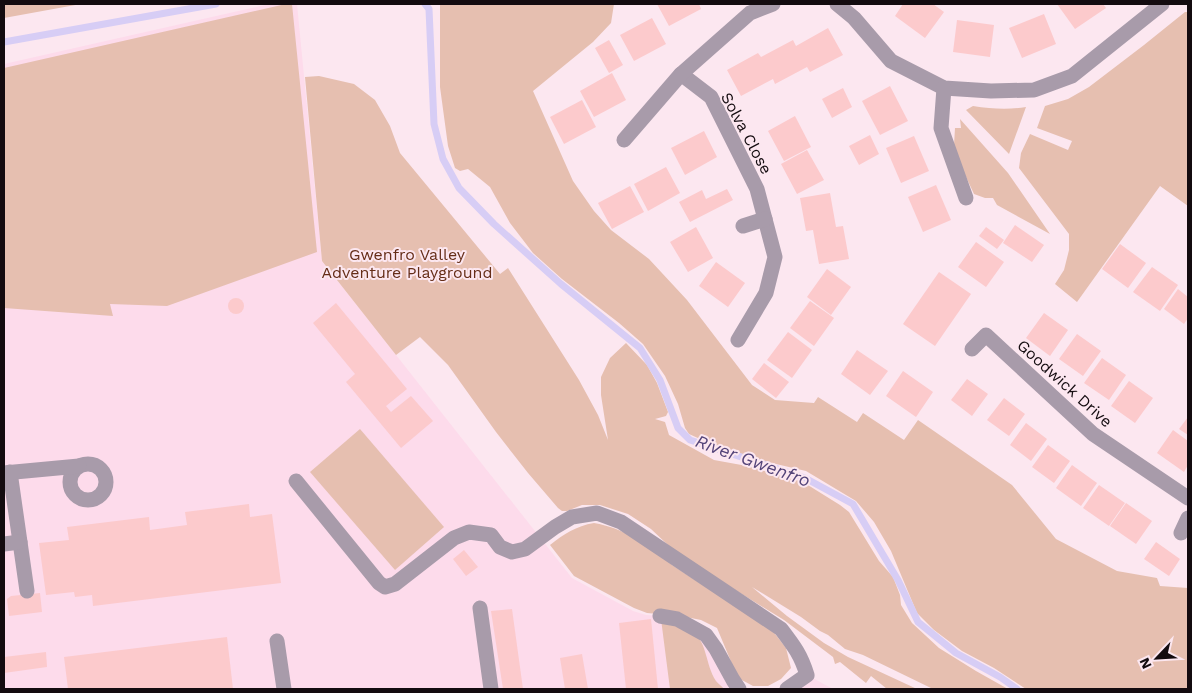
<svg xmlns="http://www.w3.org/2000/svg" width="1192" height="693" viewBox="0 0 1192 693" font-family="'Work Sans',sans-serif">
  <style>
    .built { fill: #fddbeb }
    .green { fill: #e6bfb0 }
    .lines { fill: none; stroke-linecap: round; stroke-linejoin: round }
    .stream { stroke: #d7cdf5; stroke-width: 7 }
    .building { fill: #fccacc }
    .minor { stroke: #a89baa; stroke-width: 15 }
    .labels { text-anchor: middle; stroke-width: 4; stroke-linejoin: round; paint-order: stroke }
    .street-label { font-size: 16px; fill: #130b0f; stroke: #fce7f0 }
    .park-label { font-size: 16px; fill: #652d17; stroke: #fce7f0 }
    .water-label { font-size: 18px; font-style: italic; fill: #544479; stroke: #fce7f0 }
  </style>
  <rect width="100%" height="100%" fill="#fce7f0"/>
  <g class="built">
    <path d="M269,4H297L322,261L572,578L633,611L646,615L661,616L691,626L739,689H4V64Z"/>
    <path d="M807,675L833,689H787Z"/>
  </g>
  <g class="green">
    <path d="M4,4H81L4,18Z"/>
    <path d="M286,4H292L317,252L167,306L110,304L113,316L4,308V68Z"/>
    <path d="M440,4H614L611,23L593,42L533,91L573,181L594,211L611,230L649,259L687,300L752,385L775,400L814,403L818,397L857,422L863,413L904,440L918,420L1012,485L1056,539L1117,571L1157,578L1160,586L1188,588V689H1026L994,668L962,651L934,630L917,613L891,551L874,522L856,501L806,471L733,454L689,434L685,428L678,404L665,376L643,344L619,323L562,279L533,253L510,223L490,187L468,169L460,171L455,168L448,146L440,87Z"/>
    <path d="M1185,12H1188V206L1160,186L1077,302L1055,284L1064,270L1069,250V234L1019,168L1021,153L1030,134L1068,150L1072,141L1037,128L1045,106L1068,99L1089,87L1144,45Z"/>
    <path d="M319,76L354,84L375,100L390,126L400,153L500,274L508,268L579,380L598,415L608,440L601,395V377L610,358L626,343L647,365L657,383L668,412L666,416L655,419L665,422L669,435L714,460L747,466L803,482L840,505L849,512L879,561L893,577L900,595L901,605L912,623L939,648L976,671L1008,689H933L863,655L845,649L828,635L820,631L801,617L752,587L787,616L824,643L848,657L917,689H887L871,676L866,683L840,662L835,664L833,657L784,620L698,567L669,546L651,529L628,514L600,505H582L567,511H562L558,508L528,473L496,432L448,365L420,337L396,355L322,261L305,77Z"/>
    <path d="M973,106C992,109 1008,110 1026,107L1009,154L966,110Z"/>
    <path d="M960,119L1008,173L1050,234L997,205L993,198H985L974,194L960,164L954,145L955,128H961Z"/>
    <path d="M360,429L444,527L395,570L310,472Z"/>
    <path d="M594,523C623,528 651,545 672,565L772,630L786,648L791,668L781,679L768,686H753L740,679L735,671L717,628L701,620L681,616L647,613L634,608L574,576L550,545C564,534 576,526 594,523Z"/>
    <path d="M661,619C669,621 685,624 691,629C708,643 705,664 716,681C718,684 722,686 724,689H670Z"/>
  </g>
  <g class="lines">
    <g class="stream">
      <path d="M425,4L429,9L434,124L443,159L459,188L494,224L561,284L640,348L660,380L678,428L690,440L805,478L853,504L898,580L918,622L956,653L1000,677L1017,689"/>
      <path d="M4,42L216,4"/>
    </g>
  </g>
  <g class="building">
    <path d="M657,4H699L701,9L669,26Z"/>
    <path d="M903,4H933L944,12L925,38L895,16Z"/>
    <path d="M1057,4H1103L1106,8L1075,29Z"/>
    <path d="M1044,14L1056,44L1022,58L1009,28Z"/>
    <path d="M652,18L666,44L634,61L620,35Z"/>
    <path d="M957,20L994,25L990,57L953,52Z"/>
    <path d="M828,28L843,55L810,72L807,67L775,84L773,79L741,96L727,70L758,53L761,57L793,40L796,46Z"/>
    <path d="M609,40L623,65L609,73L595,48Z"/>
    <path d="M612,73L626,100L594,117L580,91Z"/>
    <path d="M890,86L908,121L880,135L862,101Z"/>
    <path d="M843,88L852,107L832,118L822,99Z"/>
    <path d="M582,100L596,127L564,144L550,117Z"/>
    <path d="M795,116L811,147L784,161L768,131Z"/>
    <path d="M704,131L717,157L685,175L671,148Z"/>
    <path d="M870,135L879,154L859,165L849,146Z"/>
    <path d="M914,136L929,171L901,183L886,148Z"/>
    <path d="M807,150L824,180L797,194L781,164Z"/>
    <path d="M666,167L680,193L648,211L634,184Z"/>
    <path d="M936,185L951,220L923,232L908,197Z"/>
    <path d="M630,186L644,212L612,229L598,203Z"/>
    <path d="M727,189L733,200L690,222L679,202L702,190L706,199Z"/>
    <path d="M830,193L836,227L843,226L849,259L819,264L813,230L806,231L800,198Z"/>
    <path d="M1015,225L1044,245L1032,262L1003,243Z"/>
    <path d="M696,227L713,258L688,272L670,242Z"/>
    <path d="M986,227L1004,240L997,249L979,236Z"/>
    <path d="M976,242L1004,262L986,287L958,267Z"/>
    <path d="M1120,244L1146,263L1128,288L1102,269Z"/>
    <path d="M716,262L745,283L728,307L699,286Z"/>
    <path d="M1152,267L1178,285L1160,311L1133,292Z"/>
    <path d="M827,269L851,287L831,315L807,297Z"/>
    <path d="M939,272L971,294L935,346L903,324Z"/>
    <path d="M1178,289L1188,297V318L1184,324L1164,309Z"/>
    <circle cx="236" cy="306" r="8"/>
    <path d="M810,301L834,318L814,346L790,328Z"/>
    <path d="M336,303L407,389L386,406L391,412L411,396L433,421L401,448L346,382L355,374L313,323Z"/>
    <path d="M1044,313L1068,330L1050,356L1026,338Z"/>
    <path d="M788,332L812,350L792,378L767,360Z"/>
    <path d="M1077,334L1101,351L1083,376L1059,359Z"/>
    <path d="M857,350L888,371L870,395L841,374Z"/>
    <path d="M1102,358L1126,375L1109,400L1084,383Z"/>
    <path d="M764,363L789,382L776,398L752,379Z"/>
    <path d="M903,371L933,392L916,417L886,396Z"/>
    <path d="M967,379L988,394L972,416L951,400Z"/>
    <path d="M1129,381L1153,398L1135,423L1111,406Z"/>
    <path d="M1004,398L1025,414L1009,436L987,420Z"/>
    <path d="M1188,417V435L1179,429Z"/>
    <path d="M1026,423L1047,439L1031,461L1010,445Z"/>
    <path d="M1173,430L1188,441V465L1184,472L1157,453Z"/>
    <path d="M1048,445L1070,461L1054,483L1032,467Z"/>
    <path d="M1072,465L1097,483L1081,506L1056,488Z"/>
    <path d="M1099,485L1125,503L1109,526L1083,508Z"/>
    <path d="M1126,503L1152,521L1136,544L1110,526Z"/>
    <path d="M249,504L250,517L272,514L281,583L93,606L92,595L75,597L74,592L46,595L39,543L69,540L67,527L149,517L150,530L187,525L185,512Z"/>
    <path d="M1156,542L1180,559L1169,576L1144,559Z"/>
    <path d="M464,550L478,567L466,576L453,559Z"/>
    <path d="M40,593L42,612L9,616L7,599L11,596Z"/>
    <path d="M512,609L523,689H503L491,611Z"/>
    <path d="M651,619L658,689H626L619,623Z"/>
    <path d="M227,637L233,689H68L64,657Z"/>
    <path d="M46,652L47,667L4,673V657Z"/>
    <path d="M582,654L588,689H565L560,658Z"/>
  </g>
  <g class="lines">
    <g class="minor">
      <path d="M837,4L854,18L891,61L944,88L991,91L1034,90L1072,76L1162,4"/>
      <path d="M681,74L711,97L757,189L775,257L766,293L738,340"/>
      <path d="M944,88L941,128L966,198"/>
      <path d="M624,140L681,74L750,13L773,4"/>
      <path d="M743,226L765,219"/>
      <path d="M972,349L986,335L1093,434L1188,498"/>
      <circle cx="88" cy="482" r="18"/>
      <path d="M10,472L27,591"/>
      <path d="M4,473L79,466"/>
      <path d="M296,481L379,583L385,587L395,584L454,538L469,532L491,535L500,547L512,552L525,549L555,527L572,517L597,513L621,522L781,629C794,646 801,655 807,675L787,689"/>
      <path d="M1181,533L1188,518"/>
      <path d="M4,544L20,542"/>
      <path d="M480,608L491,689"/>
      <path d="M660,616L677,619L706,635L716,649L733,680L739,689"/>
      <path d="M277,641L284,689"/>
    </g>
  </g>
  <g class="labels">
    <g class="street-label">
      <text transform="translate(747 133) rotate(62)" y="6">Solva Close</text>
      <text transform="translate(1065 383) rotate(42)" y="6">Goodwick Drive</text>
    </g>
    <g class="park-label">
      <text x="407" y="260">Gwenfro Valley<tspan x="407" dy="18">Adventure Playground</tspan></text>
    </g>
    <g class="water-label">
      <text transform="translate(753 461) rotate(20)" y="6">River Gwenfro</text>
    </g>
  </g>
  <rect width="1192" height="693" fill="none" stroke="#130b0f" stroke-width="10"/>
  <g transform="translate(1157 658) rotate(245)" stroke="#fce7f0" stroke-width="4" paint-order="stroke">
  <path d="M0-4L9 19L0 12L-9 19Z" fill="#130b0f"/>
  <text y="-8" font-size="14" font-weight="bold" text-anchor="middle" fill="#130b0f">N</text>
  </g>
</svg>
